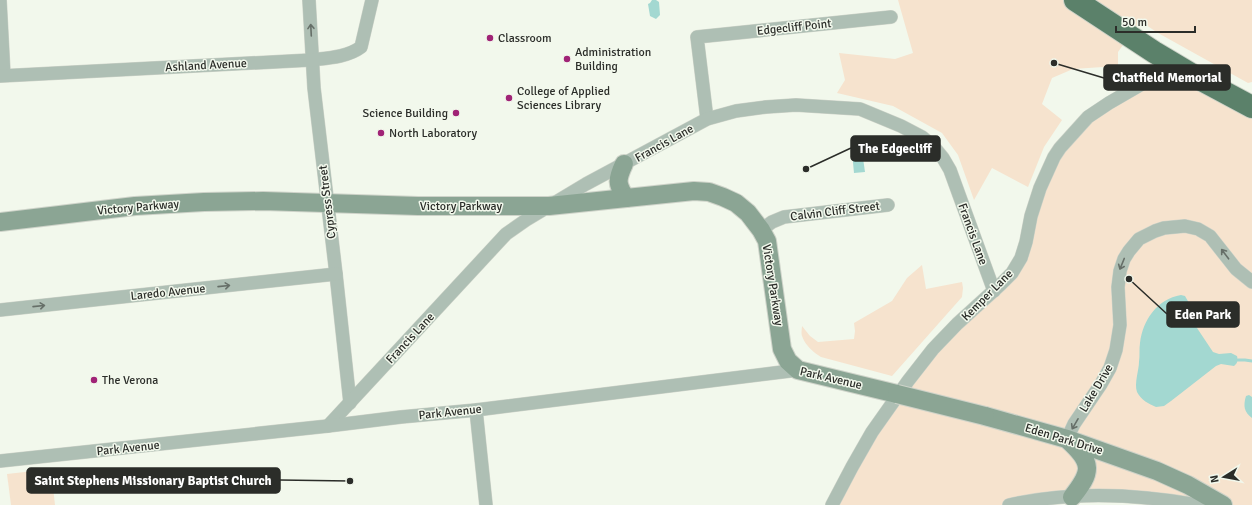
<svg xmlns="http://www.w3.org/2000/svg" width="1252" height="505" viewBox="0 0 1252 505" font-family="Signika,sans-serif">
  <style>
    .green { fill: #f6e3ce }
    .water { fill: #a3d8d1 }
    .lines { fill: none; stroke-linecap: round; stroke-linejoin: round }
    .stream { stroke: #a3d8d1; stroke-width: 3 }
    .street-casing { stroke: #ced3c9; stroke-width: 14 }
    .secondary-casing { stroke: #ced3c9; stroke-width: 20 }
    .highway-casing { stroke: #ced3c9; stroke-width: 24 }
    .street { stroke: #aebfb4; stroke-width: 13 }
    .secondary { stroke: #8ba594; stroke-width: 18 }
    .highway { stroke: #5b816a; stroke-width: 22 }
    .secondary-bridge-casing { stroke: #ced3c9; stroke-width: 20; stroke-linecap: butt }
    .secondary-bridge { stroke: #8ba594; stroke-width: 18 }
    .oneway { stroke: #666f68 }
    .poi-dot { fill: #a02376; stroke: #f2f8ec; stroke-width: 1.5 }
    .labels { text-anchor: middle; stroke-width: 3; stroke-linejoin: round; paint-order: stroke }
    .street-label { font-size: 12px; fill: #2b2d29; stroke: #f2f8ec }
    .poi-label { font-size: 12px; fill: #2b2d29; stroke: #f2f8ec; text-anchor: start }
    .leader { fill: none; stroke: #2b2d29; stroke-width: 1.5 }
    .callout-dot { fill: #2b2d29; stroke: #f2f8ec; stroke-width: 1.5 }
    .callout { fill: #2b2d29; stroke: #2b2d29; stroke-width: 1.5 }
    .callout-label { font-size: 13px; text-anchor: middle; font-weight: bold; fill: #fff }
  </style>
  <rect width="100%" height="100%" fill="#f2f8ec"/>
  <g class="green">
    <path d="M898,0H1252V82L1248,83L1158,33L1140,21L1118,52V66L1073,69L1052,78L1042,104L1062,120L1044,147L1028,187L992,168L974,200L958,155L942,133L893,106L837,93L845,80L839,53L895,59L913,53Z"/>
    <path d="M1171,62L1252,107V505H1198L1161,499L1009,505H832L896,397L1012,273L1031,216L1073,133Z"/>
    <path d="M922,265L926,289L962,282L963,288L962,297L892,376L821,357C813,352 805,345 802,336C801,333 802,328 802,326L810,336L818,342L854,339L855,331L854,323L892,301L907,278Z"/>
    <path d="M51,469L55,505H11L7,474Z"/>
  </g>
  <g class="water">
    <path d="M652,0H656L659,2L660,15L656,19L650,16L648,4L650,3Z"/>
    <path d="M862,151L865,172L854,173L852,152Z"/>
    <path d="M1181,295L1185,296L1189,303L1191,317L1195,325L1213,352L1219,354L1231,353L1237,356C1238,360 1238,363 1234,366L1221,364L1216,366L1171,401L1164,406L1156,407C1149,404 1141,400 1137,392C1134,383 1139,370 1139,362C1140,355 1139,349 1140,343C1143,320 1157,299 1181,295Z"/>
    <path d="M1249,395L1252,397V418C1244,412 1243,406 1246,396Z"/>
  </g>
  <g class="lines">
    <path class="stream" d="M1238,360H1245L1252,361"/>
    <defs>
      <g id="street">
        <path d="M0,0L4,75"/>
        <path d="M309,0L314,88L336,274L350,403"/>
        <path d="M0,76L311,60C328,58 348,57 361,47L372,0"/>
        <path d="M707,119L697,37L891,17"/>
        <path d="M761,230L772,222L784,217L888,205"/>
        <path d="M0,310L336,274"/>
        <path d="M476,410L486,505"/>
        <path d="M328,426L506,234L526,220L586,184L707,119L736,111L766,107L796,105L860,109L901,126L922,137L934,147L943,158L950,170L994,291"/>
        <path d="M1067,439L1074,424L1101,384L1110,368L1116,350L1120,325L1118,287L1120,271L1124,259L1129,251L1139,239L1155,231L1164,228L1185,226L1198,229L1210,236L1236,269L1252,282"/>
        <path d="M0,461L328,426L401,417L476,410L798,370"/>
        <path d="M832,505L852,467L872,432L908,381L933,349L957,324L1000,285L1012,273L1021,258L1026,242L1031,216L1040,188L1054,157L1060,148L1088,117L1109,103L1147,81L1171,62"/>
        <path d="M1009,505C1071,491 1137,494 1198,505"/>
      </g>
      <g id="secondary">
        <path d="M624,164C617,179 616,184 626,198"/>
        <path d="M0,222L135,206L204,202L263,201L418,206H549L694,191L709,192L723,197L736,203L748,213L761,230L767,241L782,349L788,361L798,370L897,394"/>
        <path d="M985,416L1067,439L1157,471L1188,485L1223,505"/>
        <path d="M1069,441C1093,463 1092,472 1072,497"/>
      </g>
      <path id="highway" d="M1075,0L1154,52L1196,77L1252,107"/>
    </defs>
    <use href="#street" class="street-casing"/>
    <use href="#secondary" class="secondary-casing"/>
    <use href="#highway" class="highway-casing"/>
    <use href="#street" class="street"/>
    <use href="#secondary" class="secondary"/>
    <use href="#highway" class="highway"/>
    <defs>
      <path id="secondary-bridge" d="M897,394L985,416"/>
    </defs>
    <use href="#secondary-bridge" class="secondary-bridge-casing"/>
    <use href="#secondary-bridge" class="secondary-bridge"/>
  </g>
  <defs><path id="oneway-shaft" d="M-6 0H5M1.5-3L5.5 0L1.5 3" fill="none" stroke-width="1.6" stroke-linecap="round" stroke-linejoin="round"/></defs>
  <g class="oneway">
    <use href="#oneway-shaft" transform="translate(311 30) rotate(-93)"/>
    <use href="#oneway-shaft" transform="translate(1225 254) rotate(-127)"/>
    <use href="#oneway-shaft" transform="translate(1122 264) rotate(112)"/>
    <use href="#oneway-shaft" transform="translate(224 286) rotate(-6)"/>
    <use href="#oneway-shaft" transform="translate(39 306) rotate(-6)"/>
    <use href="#oneway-shaft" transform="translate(1075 424) rotate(120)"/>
  </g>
  <g class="poi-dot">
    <circle cx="490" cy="38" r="4"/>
    <circle cx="567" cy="59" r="4"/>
    <circle cx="509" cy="98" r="4"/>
    <circle cx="456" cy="113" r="4"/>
    <circle cx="381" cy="133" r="4"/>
    <circle cx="94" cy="380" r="4"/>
  </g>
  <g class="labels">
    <g class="street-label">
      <text transform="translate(794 27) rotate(-6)" y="4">Edgecliff Point</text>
      <text transform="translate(206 65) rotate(-3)" y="4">Ashland Avenue</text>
      <text transform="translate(664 143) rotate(-29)" y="4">Francis Lane</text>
      <text transform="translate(327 202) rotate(-97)" y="4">Cypress Street</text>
      <text x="461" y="210">Victory Parkway</text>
      <text transform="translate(138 207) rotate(-5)" y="4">Victory Parkway</text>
      <text transform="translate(835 211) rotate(-7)" y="4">Calvin Cliff Street</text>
      <text transform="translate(973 234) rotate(70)" y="4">Francis Lane</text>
      <text transform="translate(773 285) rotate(81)" y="4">Victory Parkway</text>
      <text transform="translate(168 292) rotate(-6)" y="4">Laredo Avenue</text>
      <text transform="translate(987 295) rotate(-45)" y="4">Kemper Lane</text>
      <text transform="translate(410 338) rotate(-47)" y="4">Francis Lane</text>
      <text transform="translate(831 378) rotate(13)" y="4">Park Avenue</text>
      <text transform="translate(1096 388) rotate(-59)" y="4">Lake Drive</text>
      <text transform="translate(450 412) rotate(-6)" y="4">Park Avenue</text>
      <text transform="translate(1064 439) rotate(17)" y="4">Eden Park Drive</text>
      <text transform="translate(128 448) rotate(-6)" y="4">Park Avenue</text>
    </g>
    <g class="poi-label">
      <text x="498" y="42">Classroom</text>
      <text x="575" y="56">Administration<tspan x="575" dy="14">Building</tspan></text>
      <text x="517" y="95">College of Applied<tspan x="517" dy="14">Sciences Library</tspan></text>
      <text x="448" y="117" text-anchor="end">Science Building</text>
      <text x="389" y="137">North Laboratory</text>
      <text x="102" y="384">The Verona</text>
    </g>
  </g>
  <path class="leader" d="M1054 63L1104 78M806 169L851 148M1129 279L1167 314M350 481L280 480"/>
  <g class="callout-dot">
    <circle cx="1054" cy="63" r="4"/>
    <circle cx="806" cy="169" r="4"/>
    <circle cx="1129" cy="279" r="4"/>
    <circle cx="350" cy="481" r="4"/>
  </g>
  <g class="callout">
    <rect x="1104" y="65" width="126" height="25" rx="4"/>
    <rect x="851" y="136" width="89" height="25" rx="4"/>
    <rect x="1167" y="302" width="72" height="25" rx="4"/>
    <rect x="27" y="468" width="253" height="25" rx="4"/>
  </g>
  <g class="callout-label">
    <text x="1167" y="82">Chatfield Memorial</text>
    <text x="895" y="153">The Edgecliff</text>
    <text x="1203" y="319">Eden Park</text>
    <text x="153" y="485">Saint Stephens Missionary Baptist Church</text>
  </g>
  <g transform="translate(1224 477) rotate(259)" stroke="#f2f8ec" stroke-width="3" paint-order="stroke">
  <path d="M0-3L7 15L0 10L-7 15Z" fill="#2b2d29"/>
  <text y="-6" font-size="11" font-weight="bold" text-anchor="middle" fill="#2b2d29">N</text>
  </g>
  <path d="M1116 26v6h79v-6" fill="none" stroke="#2b2d29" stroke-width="2"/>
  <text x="1122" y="26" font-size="12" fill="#2b2d29" stroke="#f2f8ec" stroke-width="3" paint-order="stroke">50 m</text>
</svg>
